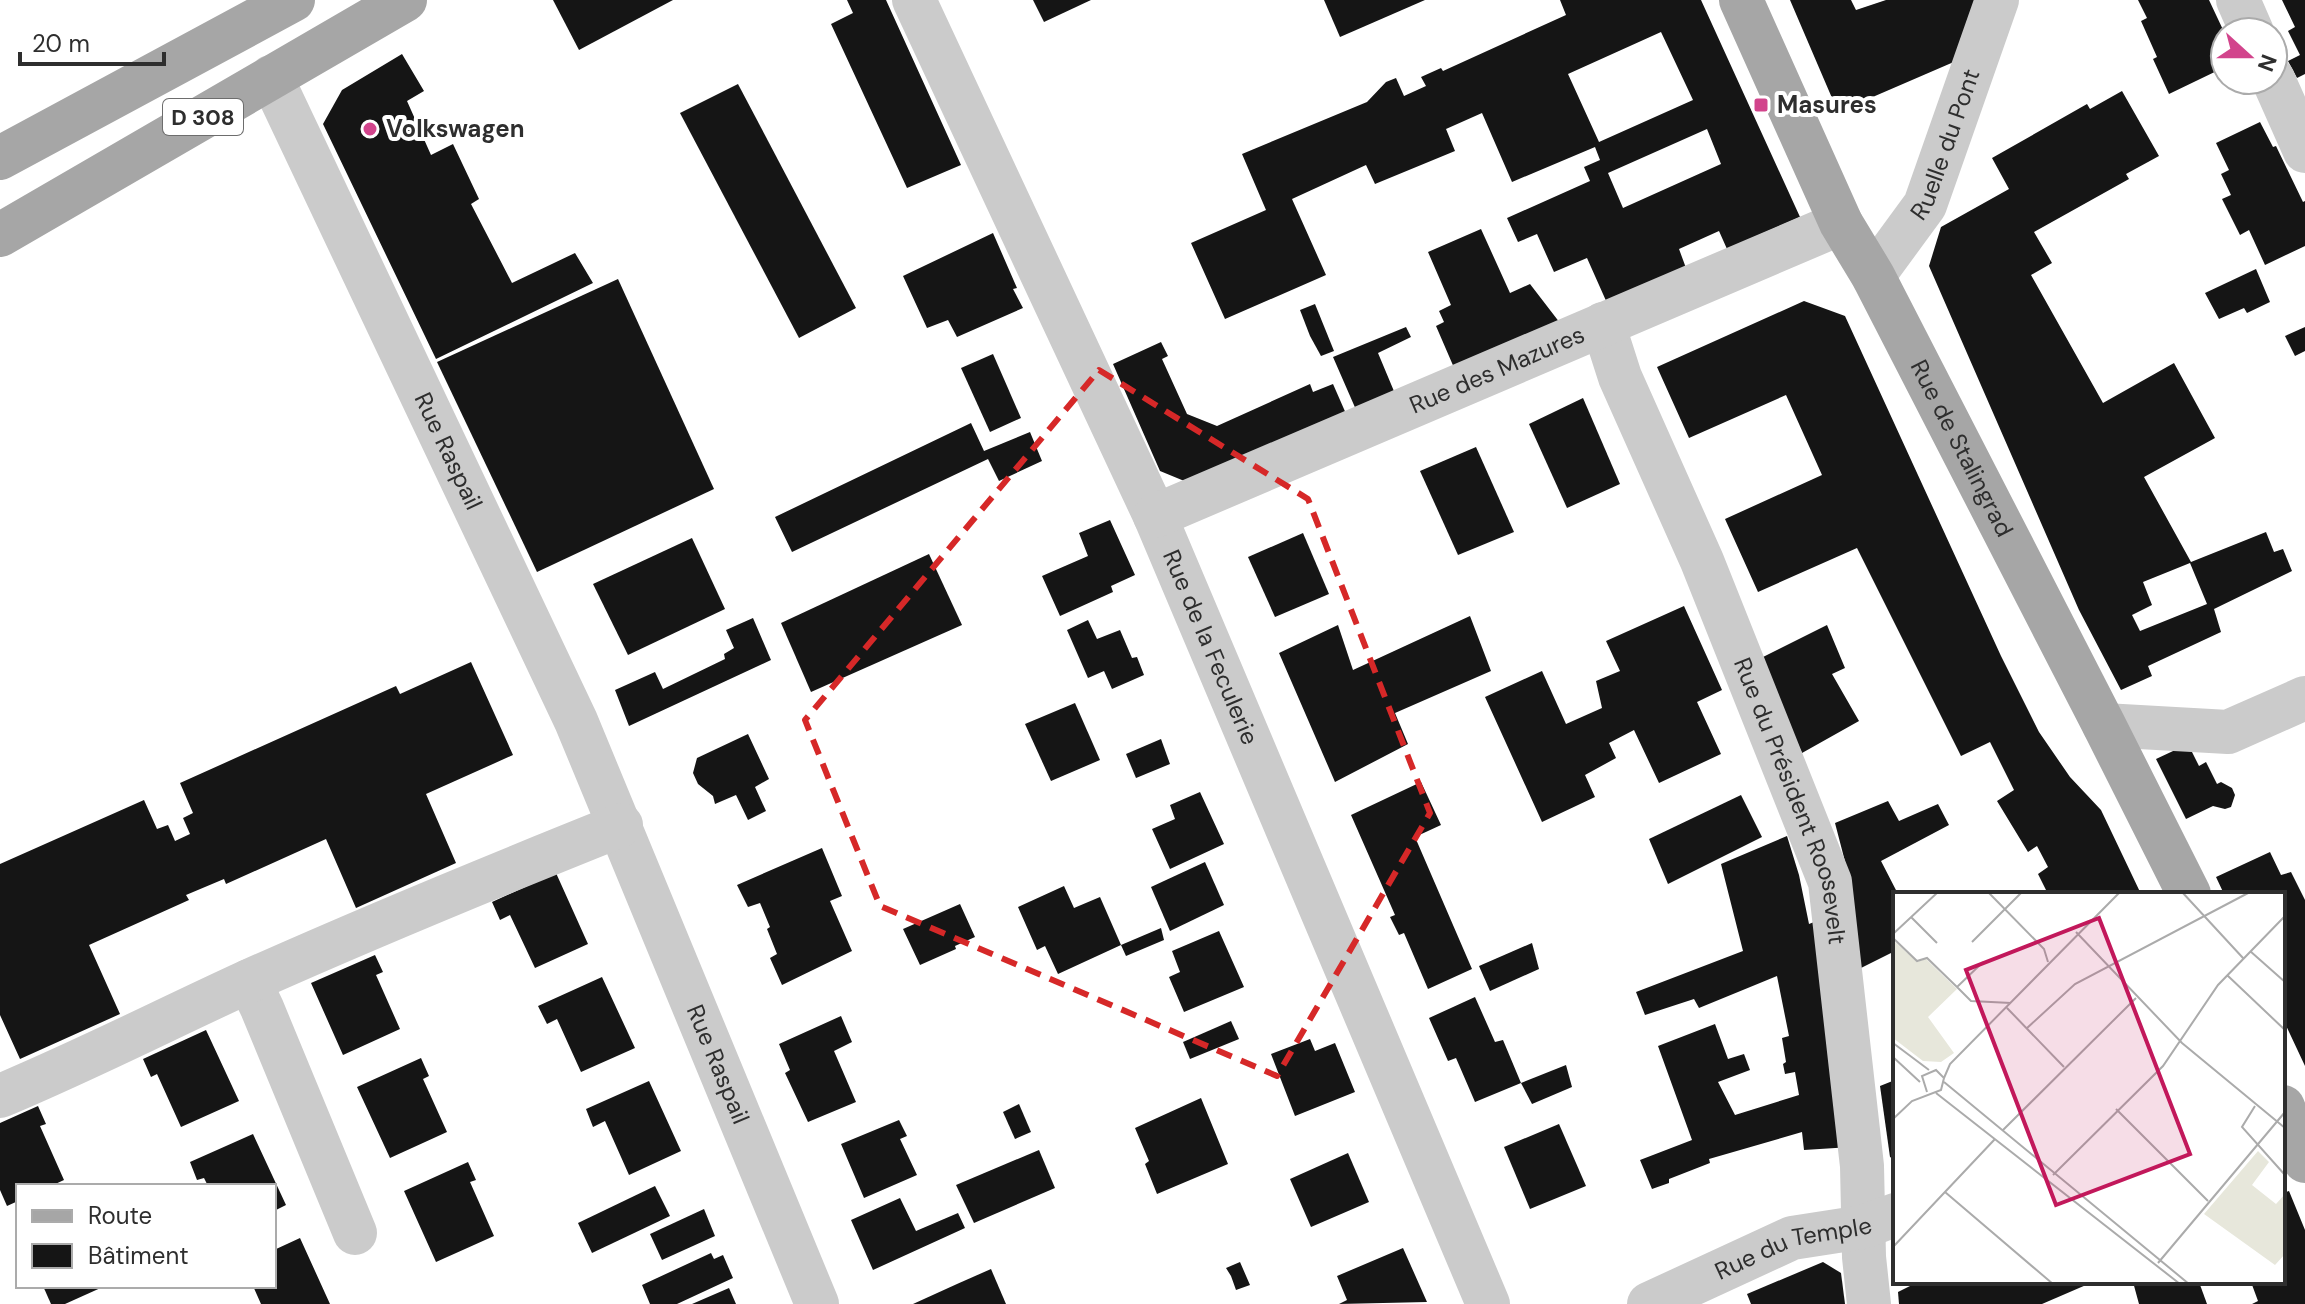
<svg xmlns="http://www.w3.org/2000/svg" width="2305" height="1304" viewBox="0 0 2305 1304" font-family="'DM Sans',sans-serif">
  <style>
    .building { fill: #151515; fill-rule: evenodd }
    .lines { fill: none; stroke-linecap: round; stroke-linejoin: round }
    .minor { stroke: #cbcbcb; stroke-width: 44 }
    .major { stroke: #a6a6a6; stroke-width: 44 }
    .marked { fill: none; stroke: #d62828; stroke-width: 6; stroke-dasharray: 16 10; stroke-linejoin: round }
    .poi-dot { fill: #d2448c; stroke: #fff; stroke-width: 3 }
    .labels { text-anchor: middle; stroke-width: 8; stroke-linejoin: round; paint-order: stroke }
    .shield { fill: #fff; stroke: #6d6d6d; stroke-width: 2 }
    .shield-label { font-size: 22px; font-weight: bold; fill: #2e2e2e }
    .poi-label { font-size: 24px; font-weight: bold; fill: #2e2e2e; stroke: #fff; text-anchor: start }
    .street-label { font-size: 24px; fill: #2e2e2e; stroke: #fff }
    .inset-road { fill: none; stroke: #ababab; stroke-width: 2 }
    .view { fill: #c2185b; fill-opacity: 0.15; stroke: #c2185b; stroke-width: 4 }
    .inset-edge { fill: none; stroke: #2e2e2e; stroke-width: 4 }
  </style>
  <rect width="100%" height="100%" fill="#fff"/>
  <g class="building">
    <path d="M553,0H673L579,50Z"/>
    <path d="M847,0H886L961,165L907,188L831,24L853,13Z"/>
    <path d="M1033,0H1091L1044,22Z"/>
    <path d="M1324,0H1425L1340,37Z"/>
    <path d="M1560,0H1701L1800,217L1727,249L1719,231L1679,249L1686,268L1607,303L1587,258L1554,272L1537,234L1518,242L1507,218L1590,181L1584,167L1600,160L1595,147L1512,182L1482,113L1446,129L1455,151L1375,184L1366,165L1292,199L1326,275L1225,319L1191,243L1266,210L1242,154L1367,102L1386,82L1396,78L1404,96L1426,86L1421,77L1441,68L1443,71L1566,15ZM1661,32L1693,100L1599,142L1568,74ZM1707,129L1721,164L1623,208L1608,173Z"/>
    <path d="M1790,0H1851L1856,10L1886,0H1983L1963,58L1838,112Z"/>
    <path d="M2138,0H2209L2225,34V67L2169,94L2153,59L2157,57L2141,21L2147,18Z"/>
    <path d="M2282,0H2305V74L2297,78L2288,61L2300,55L2288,31L2295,27Z"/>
    <path d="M402,54L424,91L407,101L431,155L453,144L479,199L471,204L512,283L575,253L593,283L436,359L323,124L342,90Z"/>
    <path d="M738,84L856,308L799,338L680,113Z"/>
    <path d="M2122,91L2159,156L2126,174L2129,179L2034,232L2052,263L2031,275L2103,403L2174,363L2215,438L2144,477L2191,562L2266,532L2274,552L2283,549L2292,571L2214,609L2221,632L2148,666L2152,676L2121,690L2079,610L1929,266L1941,227L2009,189L1992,158L2087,104L2090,109ZM2190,563L2207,604L2140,631L2132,615L2152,605L2143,582Z"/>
    <path d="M2260,122L2273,147L2276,146L2303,202L2305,201V246L2265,265L2249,230L2240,235L2222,199L2231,195L2221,174L2229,170L2216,143Z"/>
    <path d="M1481,229L1510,293L1530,284L1560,323L1455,370L1436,326L1444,322L1439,311L1451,305L1428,252Z"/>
    <path d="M993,233L1017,288L1013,289L1023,308L957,337L948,320L927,328L903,276Z"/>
    <path d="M2256,269L2270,302L2247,313L2244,308L2219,319L2205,293Z"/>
    <path d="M618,279L714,489L537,572L437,362Z"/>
    <path d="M1804,301L1845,316L2001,656L2039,732L2070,777L2101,810L2141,894H2048L2038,874L2048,867L2037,846L2028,852L1997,801L2014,790L1990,742L1961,756L1857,548L1758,592L1725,519L1822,475L1786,395L1689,438L1657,367Z"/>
    <path d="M1315,304L1334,351L1321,356L1310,336L1300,310Z"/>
    <path d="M1406,327L1411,337L1378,353L1396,396L1357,412L1333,357Z"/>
    <path d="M2305,327V351L2295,356L2285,336Z"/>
    <path d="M1161,342L1168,356L1162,359L1187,414L1217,426L1310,384L1313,392L1333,384L1347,416L1194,485L1160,471L1113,364Z"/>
    <path d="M993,354L1021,418L990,432L961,368Z"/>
    <path d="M1583,398L1620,484L1567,508L1529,424Z"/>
    <path d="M971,423L984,451L1030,432L1042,461L999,481L988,459L792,552L775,517Z"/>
    <path d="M1476,447L1514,532L1458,555L1420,471Z"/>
    <path d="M1110,520L1135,575L1111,586L1113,592L1060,616L1042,576L1088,556L1079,533Z"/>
    <path d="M1303,533L1329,594L1275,617L1248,557Z"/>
    <path d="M692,538L725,609L628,655L593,584Z"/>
    <path d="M929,554L962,625L811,692L781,623Z"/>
    <path d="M1684,606L1722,690L1697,702L1721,754L1659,783L1634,730L1609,743L1616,758L1585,775L1595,797L1542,822L1485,697L1542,671L1566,724L1602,708L1596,681L1620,671L1606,641Z"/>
    <path d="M1470,616L1491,671L1395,713L1408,744L1335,782L1279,653L1338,625L1353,670Z"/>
    <path d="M753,618L771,660L629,726L615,690L655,672L663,689L725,659L724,654L734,648L726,630Z"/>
    <path d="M1088,620L1097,639L1120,630L1132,658L1137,657L1144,675L1112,689L1104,671L1088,678L1067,630Z"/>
    <path d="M1827,625L1845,668L1832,674L1859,721L1802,753L1759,659Z"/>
    <path d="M471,662L513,755L426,794L456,863L356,908L326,839L226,884L224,879L186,895L189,900L89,945L120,1014L20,1059L0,1015V864L144,800L157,829L168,825L175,841L190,834L183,818L193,813L180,783L396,686L400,694Z"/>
    <path d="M1075,703L1100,760L1051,781L1025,724Z"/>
    <path d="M748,734L769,779L755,787L766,811L748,820L736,795L715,804L713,796L698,784L693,773L697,758Z"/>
    <path d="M1161,739L1170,764L1136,778L1126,754Z"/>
    <path d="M2188,744L2199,766L2206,762L2217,784L2221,782L2232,788L2235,795L2231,807L2225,809L2213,806L2186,819L2156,759Z"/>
    <path d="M1421,782L1441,825L1415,837L1472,969L1428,989L1404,933L1399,935L1390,917L1395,915L1351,815Z"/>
    <path d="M1200,792L1224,844L1170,869L1152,829L1175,819L1170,805Z"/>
    <path d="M1741,795L1762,837L1668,884L1649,839Z"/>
    <path d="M1888,801L1899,821L1938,804L1949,825L1881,861L1898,894H1895V951L1859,969L1848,873L1835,823Z"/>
    <path d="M1787,836L1799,875L1809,924L1819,920L1851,1147L1804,1150L1802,1132L1709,1159L1710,1163L1669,1179V1183L1652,1189L1640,1160L1692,1140L1658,1046L1715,1024L1728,1059L1744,1054L1750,1070L1718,1082L1735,1115L1799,1095L1795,1072L1785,1074L1783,1064L1786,1062L1782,1038L1789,1036L1777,976L1699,1008L1694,999L1645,1015L1636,992L1743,951L1721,864Z"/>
    <path d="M822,848L842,896L830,901L852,951L782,985L770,958L777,954L767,929L770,927L760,903L748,907L737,885Z"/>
    <path d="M2270,852L2281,875L2291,872L2305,900V1066L2283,1019V894H2224L2216,877Z"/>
    <path d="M1205,862L1224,905L1170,931L1151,887Z"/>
    <path d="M556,873L588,944L535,968L510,915L500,920L492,902Z"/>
    <path d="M1064,886L1074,908L1100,897L1121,945L1058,974L1045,946L1037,950L1018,907Z"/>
    <path d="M960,904L975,937L955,946L956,949L920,965L903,929Z"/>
    <path d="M1161,928L1164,940L1126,956L1121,945Z"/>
    <path d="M1219,931L1244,987L1184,1012L1169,977L1180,972L1172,951Z"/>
    <path d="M1532,943L1539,969L1490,991L1479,966Z"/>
    <path d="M375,955L383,972L376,975L400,1029L343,1055L311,983Z"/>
    <path d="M602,977L635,1048L581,1072L557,1019L547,1024L538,1006Z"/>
    <path d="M1475,997L1495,1042L1503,1040L1521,1083L1475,1102L1456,1058L1448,1061L1429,1018Z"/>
    <path d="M841,1016L852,1042L834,1051L856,1102L808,1122L785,1073L790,1070L779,1044Z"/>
    <path d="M1231,1021L1239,1039L1190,1059L1183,1042Z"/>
    <path d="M206,1030L239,1101L181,1127L157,1074L151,1077L143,1059Z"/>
    <path d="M1310,1039L1315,1051L1335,1043L1355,1092L1295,1116L1271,1054Z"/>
    <path d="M421,1058L429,1076L423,1079L447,1132L390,1158L357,1087Z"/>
    <path d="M1566,1065L1572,1087L1532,1104L1521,1083Z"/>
    <path d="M1895,1080V1160L1890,1157L1880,1086Z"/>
    <path d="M649,1081L681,1151L629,1175L605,1121L593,1127L586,1109Z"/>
    <path d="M1201,1098L1228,1164L1157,1194L1145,1164L1149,1161L1135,1128Z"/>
    <path d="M1019,1104L1031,1132L1015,1139L1003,1112Z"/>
    <path d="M38,1106L46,1124L40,1126L64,1180L51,1186H18V1201L7,1206L0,1190V1123Z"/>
    <path d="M899,1120L907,1136L900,1139L917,1175L864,1198L841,1144Z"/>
    <path d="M1559,1124L1586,1186L1530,1209L1504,1147Z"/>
    <path d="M253,1134L286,1205L274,1211V1186H208L204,1178L197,1180L190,1162Z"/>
    <path d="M1039,1150L1055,1188L974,1223L956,1185Z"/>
    <path d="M1348,1153L1369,1202L1311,1227L1290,1179Z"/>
    <path d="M468,1162L476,1180L470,1182L494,1236L436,1262L404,1191Z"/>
    <path d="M655,1186L670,1216L592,1253L578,1223Z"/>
    <path d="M2289,1191L2305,1230V1304H2252L2258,1301L2251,1282H2283V1193Z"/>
    <path d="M900,1198L916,1231L958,1213L965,1228L873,1270L851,1220Z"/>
    <path d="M704,1209L715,1236L662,1260L650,1234Z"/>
    <path d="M300,1238L330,1304H261L253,1286H274V1250Z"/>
    <path d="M1403,1248L1427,1302L1339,1304L1347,1300L1337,1276Z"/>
    <path d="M711,1253L714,1259L723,1255L733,1278L677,1304H650L642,1285Z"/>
    <path d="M1240,1262L1250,1285L1236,1290L1231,1276L1226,1268Z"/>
    <path d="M1823,1262L1841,1273L1845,1304H1751L1747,1294Z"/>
    <path d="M991,1269L1006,1304H913L957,1284Z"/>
    <path d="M1918,1282H2093L2042,1304H1899L1898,1292Z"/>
    <path d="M2133,1282H2199L2207,1304H2139Z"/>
    <path d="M43,1286H105L65,1304H51Z"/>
    <path d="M729,1288L736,1304H692Z"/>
  </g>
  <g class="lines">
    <g class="minor">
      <path id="s1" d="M914,0L1155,516L1488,1304"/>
      <path d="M2238,0L2252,32"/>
      <path id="s2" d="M271,77L576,721L817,1304"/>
      <path d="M2273,79L2305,151"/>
      <path id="s3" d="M1873,276L1925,205L1997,0"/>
      <path id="s4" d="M1603,324L1620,377L1702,561L1830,882L1862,1166L1864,1257L1869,1304"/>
      <path id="s5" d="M1155,516L1841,223"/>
      <path d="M2104,725L2228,732L2305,698"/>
      <path d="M249,981L262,1008L355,1233"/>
      <path d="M0,1096C84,1061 166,1019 249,981C372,926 496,875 621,825"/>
      <path id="s6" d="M1649,1304L1792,1238L1863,1227L1895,1215"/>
    </g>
    <g class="major">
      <path id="s7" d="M1741,0L1841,223L1873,276L2104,725L2189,894"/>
      <path d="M0,158L293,0"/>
      <path d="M0,235L405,0"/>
      <path d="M2283,1107L2305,1161"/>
    </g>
  </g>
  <path class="marked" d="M1099,370L1308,499L1430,813L1277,1076L880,906L805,720Z"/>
  <g class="poi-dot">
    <rect x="1753" y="97" width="16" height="16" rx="4"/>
    <circle cx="370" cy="129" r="8"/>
  </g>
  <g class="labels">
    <rect class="shield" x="163" y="99" width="80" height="36" rx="6"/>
    <g class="shield-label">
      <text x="203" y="125">D 308</text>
    </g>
    <g class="poi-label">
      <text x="1777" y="113">Masures</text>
      <text x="386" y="137">Volkswagen</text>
    </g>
    <g class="street-label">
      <text dy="8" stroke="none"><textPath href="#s3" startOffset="152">Ruelle du Pont</textPath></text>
      <text dy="8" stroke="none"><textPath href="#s5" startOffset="372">Rue des Mazures</textPath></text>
      <text dy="8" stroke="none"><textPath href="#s7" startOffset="500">Rue de Stalingrad</textPath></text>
      <text dy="8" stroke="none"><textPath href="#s2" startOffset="414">Rue Raspail</textPath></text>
      <text dy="8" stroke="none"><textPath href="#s1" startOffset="712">Rue de la Feculerie</textPath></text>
      <text dy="8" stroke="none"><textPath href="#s4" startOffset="514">Rue du Président Roosevelt</textPath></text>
      <text dy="8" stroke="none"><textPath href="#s2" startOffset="1084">Rue Raspail</textPath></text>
      <text dy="8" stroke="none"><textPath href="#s6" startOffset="156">Rue du Temple</textPath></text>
    </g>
  </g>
  <g transform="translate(1893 892)">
    <rect width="392" height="392" fill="#fff"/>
    <path d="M0,48L24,70L33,67L64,97L35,125L61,161L48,170L30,169L0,146ZM365,259L376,270L359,293L383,312L392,302V362L382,373L311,322Z" fill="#e7e7db"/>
    <path class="inset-road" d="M95,0L151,57L155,70M289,0L350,66M18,25L44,51M183,40L289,151L392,236M0,42L45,0M0,46L24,69L34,66L64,95M79,50L129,0M357,59L392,90M90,70L64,95L78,109L118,111M334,83L392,138M114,116L171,175M133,137L182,92L357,0M0,151L36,178M0,165L27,190M51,186L57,172L227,0M51,190L296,392M43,201L287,392M362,214L349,235L392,283M223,217L315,309M0,227L19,209L48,198L51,186L43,178L29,184L34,200M109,239L243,106M160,283L270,174L325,93L392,24M52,300L160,392M0,355L102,247M265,371L392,220"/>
    <path class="view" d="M206,26L297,262L163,313L73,78Z"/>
    <rect width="392" height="392" class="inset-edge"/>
  </g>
  <rect x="16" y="1184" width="260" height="104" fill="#ffffff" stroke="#ababab" stroke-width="2"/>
  <rect x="32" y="1210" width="40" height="12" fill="#a6a6a6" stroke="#ababab" stroke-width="2"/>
  <text x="88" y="1224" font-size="24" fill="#2e2e2e">Route</text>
  <rect x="32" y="1244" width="40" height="24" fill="#151515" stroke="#ababab" stroke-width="2"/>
  <text x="88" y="1264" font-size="24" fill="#2e2e2e">Bâtiment</text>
  <g transform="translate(2249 56) rotate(111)"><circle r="38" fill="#ffffff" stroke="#ababab" stroke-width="2"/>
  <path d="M0-6L14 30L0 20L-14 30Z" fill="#d2448c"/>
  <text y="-12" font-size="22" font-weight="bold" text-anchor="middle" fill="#2e2e2e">N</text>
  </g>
  <path d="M20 52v12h144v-12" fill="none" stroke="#2e2e2e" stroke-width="4"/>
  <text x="32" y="52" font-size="24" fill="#2e2e2e" stroke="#ffffff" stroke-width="6" paint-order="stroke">20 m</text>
</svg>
